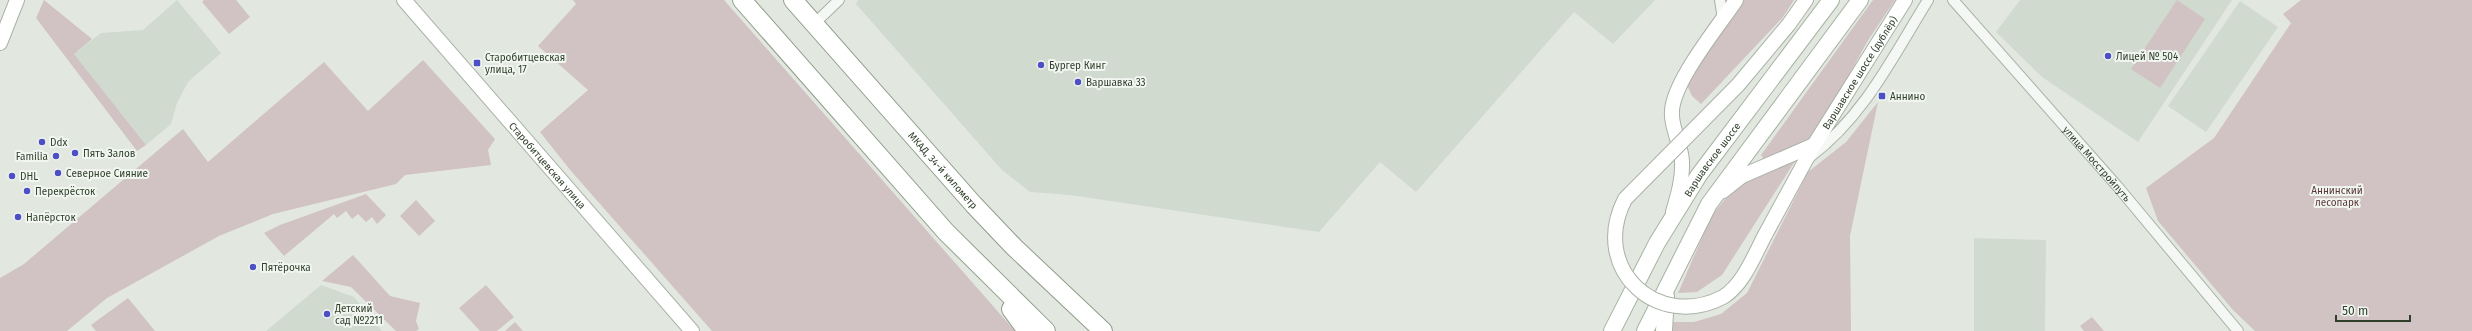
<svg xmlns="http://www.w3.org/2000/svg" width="2472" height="331" viewBox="0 0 2472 331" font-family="'Fira Sans',sans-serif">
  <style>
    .built { fill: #d1dace }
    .green { fill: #d1c2c4 }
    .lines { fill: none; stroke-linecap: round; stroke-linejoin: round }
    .street-casing { stroke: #a9b2a6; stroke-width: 12 }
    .secondary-casing { stroke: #a9b2a6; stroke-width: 16 }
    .primary-casing { stroke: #a5b3a0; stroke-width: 18 }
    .highway-casing { stroke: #8e9e89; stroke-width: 20 }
    .street { stroke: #f4f7f3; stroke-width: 10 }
    .secondary { stroke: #fff; stroke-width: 14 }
    .primary { stroke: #fff; stroke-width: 16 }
    .highway { stroke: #fff; stroke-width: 18 }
    .secondary-bridge-casing { stroke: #a9b2a6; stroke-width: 16; stroke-linecap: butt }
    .secondary-bridge { stroke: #fff; stroke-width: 14 }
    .poi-dot { fill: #4d4fc5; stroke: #f1f6f0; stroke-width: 1.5 }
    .labels { text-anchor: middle; stroke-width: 4; stroke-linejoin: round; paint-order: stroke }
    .poi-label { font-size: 10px; fill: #2f3f2a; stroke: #f1f6f0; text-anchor: start }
    .street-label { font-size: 10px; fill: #2f3f2a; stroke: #f1f6f0 }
    .park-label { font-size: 10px; fill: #59383a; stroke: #f1f6f0 }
  </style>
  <rect width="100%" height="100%" fill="#e2e8e0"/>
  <g class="built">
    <path d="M177,0L221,53L188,82L177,103L171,124L146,145L74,54L101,33L143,30Z"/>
    <path d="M858,0H1655L1613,44L1574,12L1416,192L1380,162L1319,232L1070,195L1030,192L1002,170L856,4Z"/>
    <path d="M2020,0H2232L2138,142L2042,77L1996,32Z"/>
    <path d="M2240,1L2278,27L2206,132L2168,106Z"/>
    <path d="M1974,238L2046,240L2045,331H1974Z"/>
    <path d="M321,285L354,297L382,331H266Z"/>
  </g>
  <g class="green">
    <path d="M44,0L92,39L74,54L146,145L137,151L36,18Z"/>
    <path d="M204,0H236L250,17L229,34L202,2Z"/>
    <path d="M573,0H724L1015,331H712L571,171L540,132L588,90L538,46L576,4Z"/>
    <path d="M1742,0H1794L1783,17L1701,104L1692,96L1687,85Z"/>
    <path d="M1873,0H1895L1867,42L1813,141L1764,160L1761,155Z"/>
    <path d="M2177,0L2205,19L2160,88L2131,69Z"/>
    <path d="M2301,0H2472V331H2255L2233,310L2158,221L2146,188L2214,138L2291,23L2283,14Z"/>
    <path d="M423,60L495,139L488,150L491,165L405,175L396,184L273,214L219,236L107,298L67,331H0V278L24,264L183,129L208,162L324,62L368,111Z"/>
    <path d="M1878,102L1850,236L1851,331H1673L1672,322H1694L1721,314L1747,293L1808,172L1846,142Z"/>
    <path d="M1797,158L1722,275L1697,292L1678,293L1712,215L1735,187Z"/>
    <path d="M366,194L386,215L377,224L372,217L366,222L358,214L352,219L346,211L337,218L334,214L284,256L264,233L280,225Z"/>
    <path d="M416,200L435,221L419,236L400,216Z"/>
    <path d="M353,255L390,296L420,303L416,321L419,329L416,331H396L351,287L322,281Z"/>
    <path d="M486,285L514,317L497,331H480L459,308Z"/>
    <path d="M128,298L155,331H96L91,325Z"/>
    <path d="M2092,317L2104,331H2084L2080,326Z"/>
    <path d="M515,322L523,331H505Z"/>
  </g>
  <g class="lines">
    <defs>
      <g id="street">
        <path d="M1720,0L1723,20"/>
        <path id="s1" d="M1953,0L2118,187L2238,331"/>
        <path d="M814,24L839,0"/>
        <path d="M1810,157C1865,115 1892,58 1928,0"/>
      </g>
      <g id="secondary">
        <path id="s2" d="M404,0L692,331"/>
        <path d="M1789,24L1806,0"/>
        <path d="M0,43L17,0"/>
        <path d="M1723,191L1742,176L1814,145"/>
        <path d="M1673,212C1678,195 1683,178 1682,161C1681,143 1668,122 1673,104C1680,73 1718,27 1736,0"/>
        <path id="s3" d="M1765,235L1814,145L1905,0"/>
      </g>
      <g id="primary">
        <path id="s4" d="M1612,331L1657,243L1699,175L1831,0"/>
        <path d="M1645,331L1709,204L1860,0"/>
        <path d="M1664,331L1666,296"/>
      </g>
      <g id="highway">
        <path d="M742,0L946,232L1046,331"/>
        <path id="s5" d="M793,0L974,205L1014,247L1103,331"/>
        <path d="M1011,309L1027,331"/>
      </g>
    </defs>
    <use href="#street" class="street-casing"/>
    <use href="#secondary" class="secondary-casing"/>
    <use href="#primary" class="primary-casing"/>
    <use href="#highway" class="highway-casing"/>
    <use href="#street" class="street"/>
    <use href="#secondary" class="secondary"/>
    <use href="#primary" class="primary"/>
    <use href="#highway" class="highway"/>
    <defs>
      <path id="secondary-bridge" d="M1765,235C1754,256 1743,285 1723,297C1658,331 1589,269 1625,199L1738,85L1789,24"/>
    </defs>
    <use href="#secondary-bridge" class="secondary-bridge-casing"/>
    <use href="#secondary-bridge" class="secondary-bridge"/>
  </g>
  <g class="poi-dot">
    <circle cx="2108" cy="56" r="4"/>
    <rect x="473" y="59" width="8" height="8" rx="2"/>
    <circle cx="1041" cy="65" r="4"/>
    <circle cx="1078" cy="82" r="4"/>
    <rect x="1878" y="92" width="8" height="8" rx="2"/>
    <circle cx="42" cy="142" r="4"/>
    <circle cx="75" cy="153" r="4"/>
    <circle cx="56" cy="156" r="4"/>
    <circle cx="58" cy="173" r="4"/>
    <circle cx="12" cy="176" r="4"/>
    <circle cx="27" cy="191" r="4"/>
    <circle cx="18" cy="217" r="4"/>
    <circle cx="253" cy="267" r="4"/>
    <circle cx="327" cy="314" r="4"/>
  </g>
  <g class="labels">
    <g class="poi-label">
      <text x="2116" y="60">Лицей № 504</text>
      <text x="485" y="61">Старобитцевская<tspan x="485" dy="12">улица, 17</tspan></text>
      <text x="1049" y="69">Бургер Кинг</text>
      <text x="1086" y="86">Варшавка 33</text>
      <text x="1890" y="100">Аннино</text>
      <text x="50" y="146">Ddx</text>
      <text x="83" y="157">Пять Залов</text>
      <text x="48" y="160" text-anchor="end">Familia</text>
      <text x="66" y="177">Северное Сияние</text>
      <text x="20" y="180">DHL</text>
      <text x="35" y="195">Перекрёсток</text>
      <text x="26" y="221">Напёрсток</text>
      <text x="261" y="271">Пятёрочка</text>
      <text x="335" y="312">Детский<tspan x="335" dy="12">сад №2211</tspan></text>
    </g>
    <g class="street-label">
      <text dy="4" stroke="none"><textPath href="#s3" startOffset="188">Варшавское шоссе (дублёр)</textPath></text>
      <text dy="4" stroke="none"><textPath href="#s4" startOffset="199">Варшавское шоссе</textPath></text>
      <text dy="4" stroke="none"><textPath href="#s1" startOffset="218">улица Мосстройпуть</textPath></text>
      <text dy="4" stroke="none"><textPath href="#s2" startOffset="219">Старобитцевская улица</textPath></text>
      <text dy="4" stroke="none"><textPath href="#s5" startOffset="227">МКАД, 34-й километр</textPath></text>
    </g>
    <g class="park-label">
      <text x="2337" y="194">Аннинский<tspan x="2337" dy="12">лесопарк</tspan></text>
    </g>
  </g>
  <path d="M2336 315v6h74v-6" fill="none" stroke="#2f3f2a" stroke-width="2"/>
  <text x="2342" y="315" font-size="12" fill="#2f3f2a" stroke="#f1f6f0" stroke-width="3" paint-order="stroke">50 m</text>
</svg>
